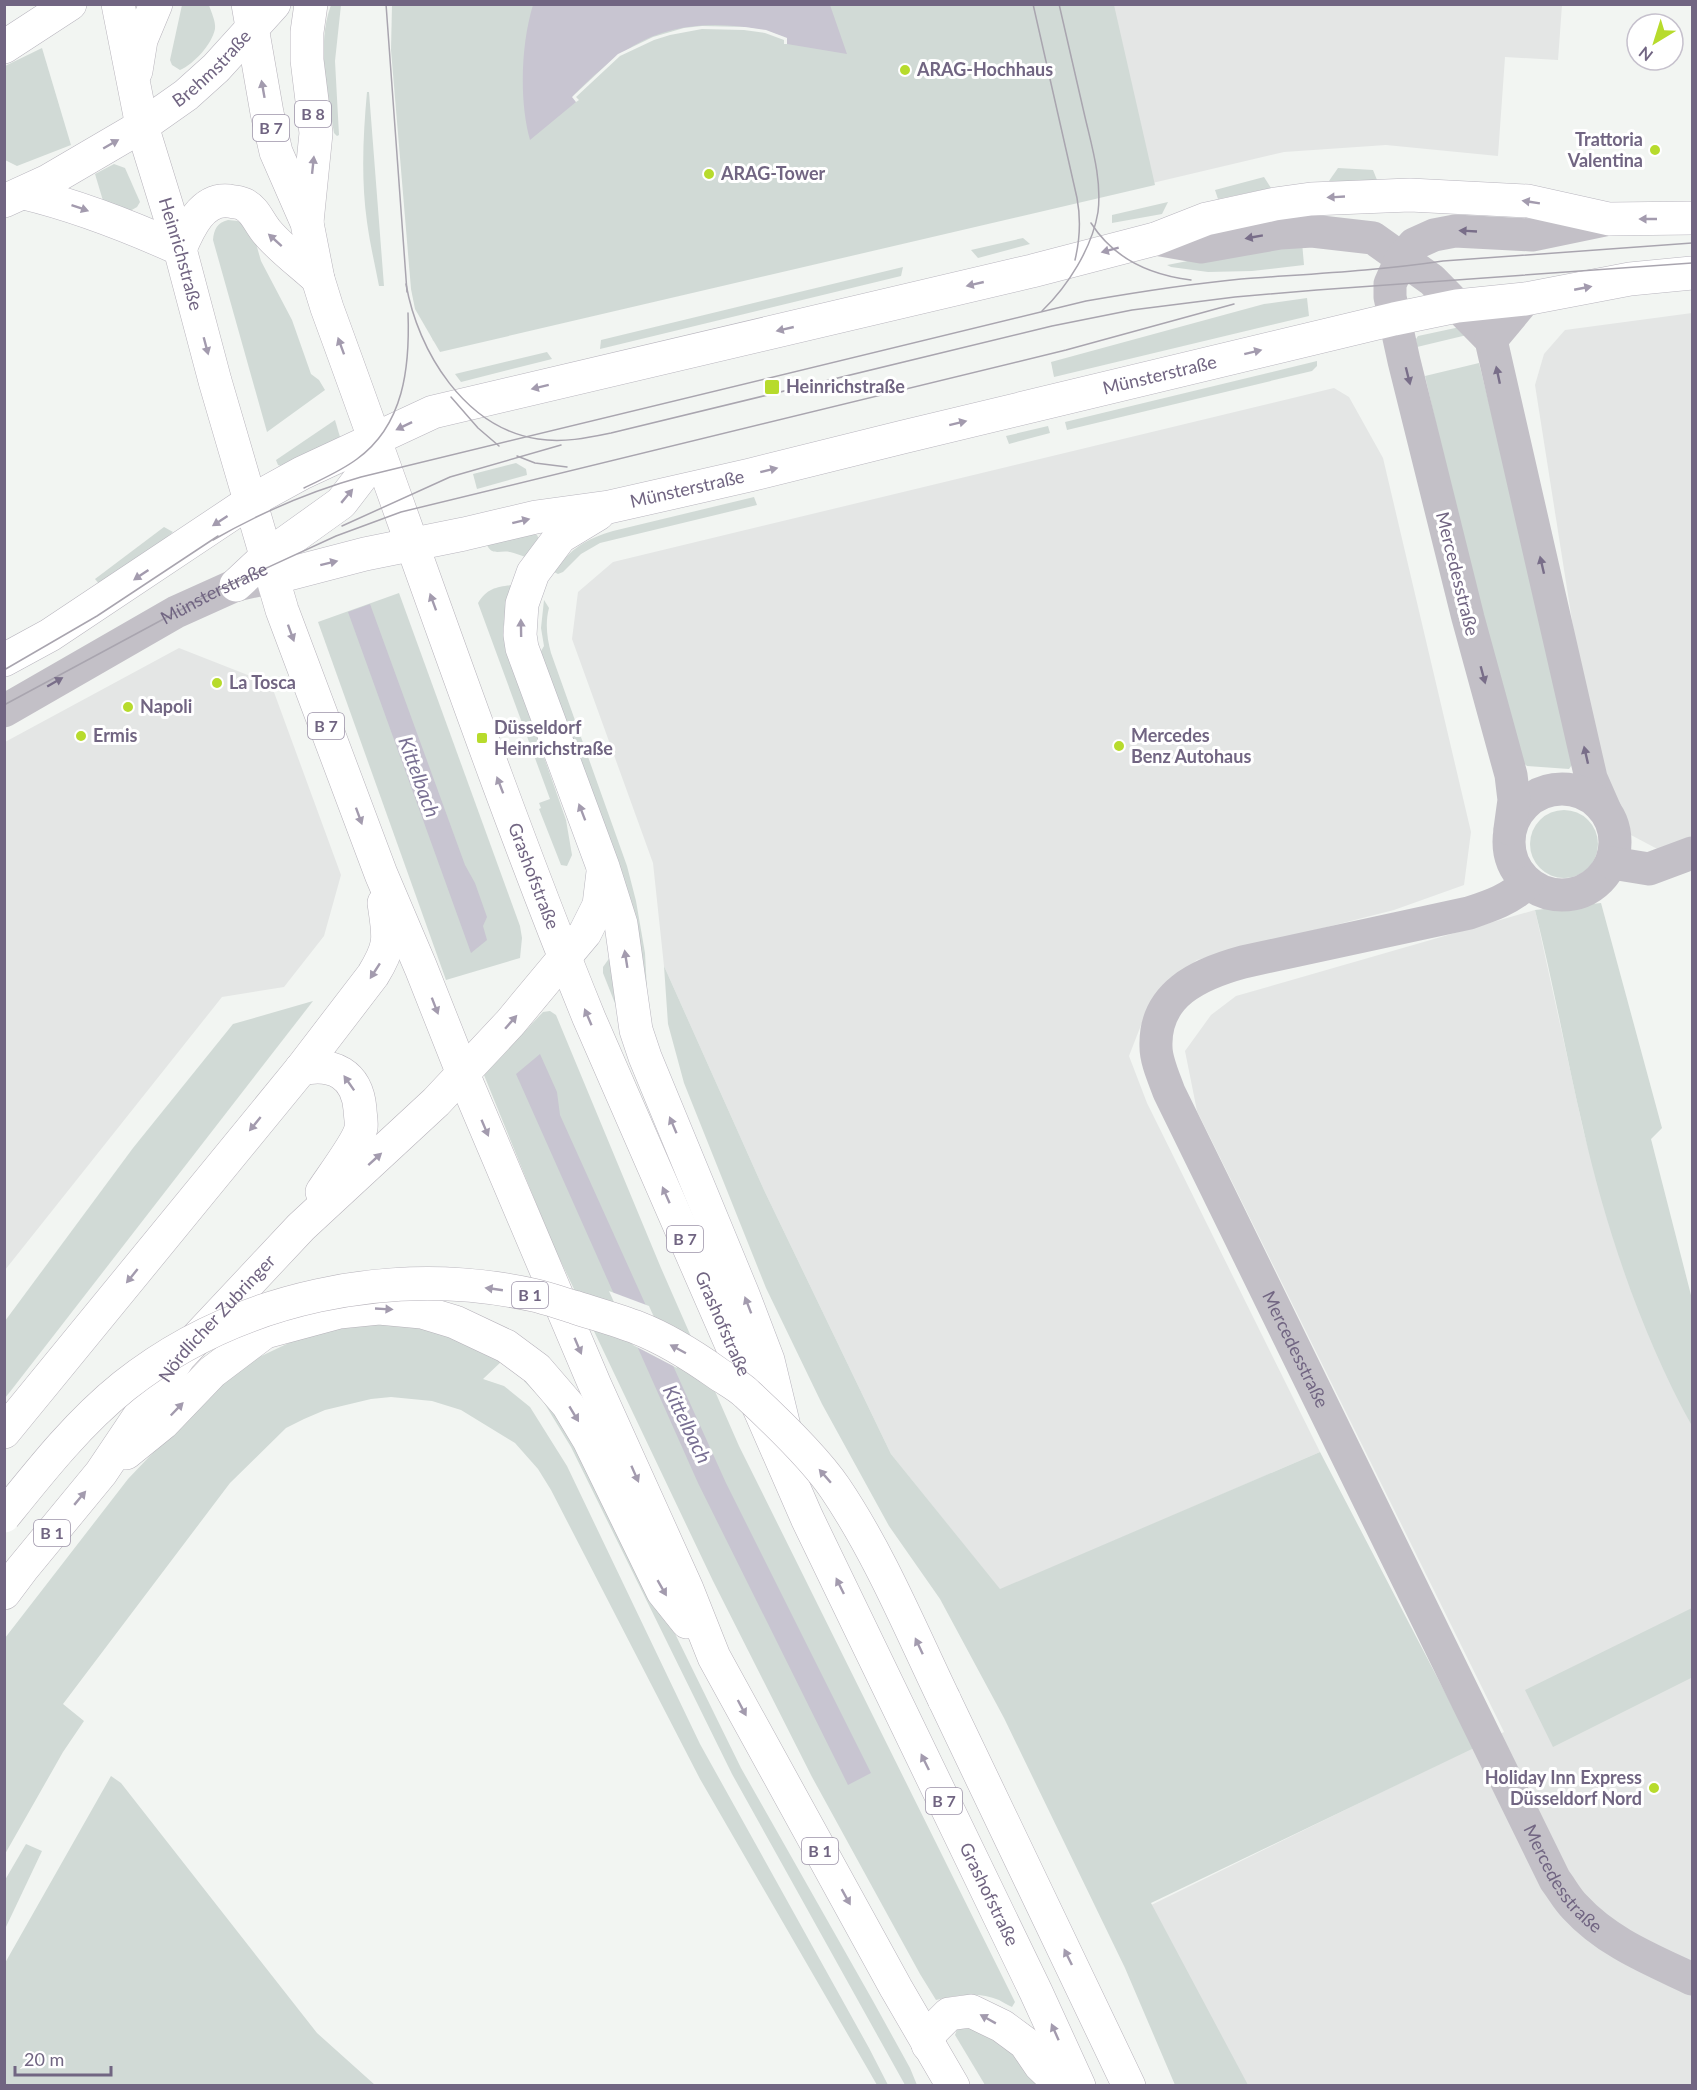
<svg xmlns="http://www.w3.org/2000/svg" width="1697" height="2090" viewBox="0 0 1697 2090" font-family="Lato,sans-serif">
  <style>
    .built { fill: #e4e6e5 }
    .green { fill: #d1dad6 }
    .water { fill: #c8c5d1 }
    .pier { fill: #f2f5f2 }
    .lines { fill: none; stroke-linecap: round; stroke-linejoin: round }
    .secondary-casing { stroke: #b8b5be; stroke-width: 34 }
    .primary-casing { stroke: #b7b3bb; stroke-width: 34 }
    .minor { stroke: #c3c0c7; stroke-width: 33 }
    .tertiary { stroke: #c3c0c7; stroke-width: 33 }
    .secondary { stroke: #fff; stroke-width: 33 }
    .primary { stroke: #fff; stroke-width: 33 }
    .tram { stroke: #a9a5af; stroke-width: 1.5 }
    .primary-bridge-casing { stroke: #b7b3bb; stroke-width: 34; stroke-linecap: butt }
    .primary-bridge { stroke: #fff; stroke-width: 33 }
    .oneway { fill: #a39bae }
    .oneway2 { fill: #796e89 }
    .poi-dot { fill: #b7db2c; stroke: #fff; stroke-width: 2 }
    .labels { text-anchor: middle; stroke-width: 6; stroke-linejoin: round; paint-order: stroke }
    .shield { fill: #fff; stroke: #9c93a8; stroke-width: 1.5 }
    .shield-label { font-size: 16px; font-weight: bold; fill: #716582 }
    .street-label { font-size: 18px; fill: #716582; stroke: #fff }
    .poi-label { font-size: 18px; font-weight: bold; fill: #716582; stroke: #fff; text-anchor: start }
    .water-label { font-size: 20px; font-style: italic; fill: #797093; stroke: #fff }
  </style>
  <rect width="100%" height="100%" fill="#f2f5f2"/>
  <g class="built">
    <path d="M395,5H1562L1558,60L1505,57L1498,156L1386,145L1284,152L452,348L433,341L414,289Z"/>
    <path d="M1692,313V843L1665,853L1629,834L1610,797L1585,703L1535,385L1544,354L1565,330Z"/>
    <path d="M1334,388L1349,397L1383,458L1471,832L1464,885L1394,910L1197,960L1161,989L1143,1020L1129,1056L1147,1103L1320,1452L1000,1590L891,1454L764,1190L664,966L653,863L572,639L578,592L613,562Z"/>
    <path d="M179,648L271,684L341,875L324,936L284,987L222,997L5,1270V742Z"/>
    <path d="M1535,910L1583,1129L1607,1217L1642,1317L1669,1379L1692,1426V2085H1230L1137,1912L1504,1732L1197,1111L1185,1051L1211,1015L1236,996Z"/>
  </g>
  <g class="green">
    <path d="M182,5H209C211,12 216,21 215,29C212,44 194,64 180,70L172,65L170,60Z"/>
    <path d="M331,5H341L335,61L339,135L337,136L334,133C328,92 316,46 331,5Z"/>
    <path d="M392,5H1114L1155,185L440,352L415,309L411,289L391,50Z"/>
    <path d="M42,48L71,145L17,166L5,160V66Z"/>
    <path d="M367,92H369L384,286H379C375,265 370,244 367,222C361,179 363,136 367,92Z"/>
    <path d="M114,164L125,168L140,202L137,207L130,211L104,204L95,174Z"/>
    <path d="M1338,168L1373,170L1377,180L1332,182L1329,181Z"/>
    <path d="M1264,177L1271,188L1218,199L1215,190Z"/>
    <path d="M1168,202L1162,214L1112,223V215Z"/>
    <path d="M228,220L238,221L245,224L253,233L261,261L292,320L311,374L319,380L325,390L267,432L213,240C214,229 217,223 228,220Z"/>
    <path d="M1023,238L1030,244L978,258L971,250Z"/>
    <path d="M1302,242L1304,265L1252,271L1208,272L1171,267L1167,265L1250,249Z"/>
    <path d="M903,267L901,276L600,349L601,340Z"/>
    <path d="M1307,298L1309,316L1054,377L1051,362L1264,304Z"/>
    <path d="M1460,327L1467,335L1417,347L1416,339L1418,336Z"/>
    <path d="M547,352L552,359L461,382L455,374Z"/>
    <path d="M1317,361V366L1312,371L1067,430L1065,422Z"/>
    <path d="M1479,363L1577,758L1569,769L1527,766L1512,753L1425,376Z"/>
    <path d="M335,420L340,437L281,466L278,465L276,460Z"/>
    <path d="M1048,426L1050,433L1009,444L1006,436Z"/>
    <path d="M516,463L526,469L527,475L477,489L473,474Z"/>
    <path d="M754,497L757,505L600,543L581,554L563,572L558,574L554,572C571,548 586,539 613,531Z"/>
    <path d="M164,527L173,532L149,552L100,585L95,579Z"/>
    <path d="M534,534L537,535L539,539L525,557C520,555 515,553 510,552C500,550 492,556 487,545Z"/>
    <path d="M512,585L503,629L508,654L566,820L572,855L567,866L561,865L539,809L541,808L539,803L550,799L478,603C487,588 497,587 512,585Z"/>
    <path d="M399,593L520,926L522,938L520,958L446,980L318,622Z"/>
    <path d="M544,600L549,608C545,623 547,638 551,653L627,866L636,901L645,953L648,1009L541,651L544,646L541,628Z"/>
    <circle cx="1564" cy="844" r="34"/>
    <path d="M1601,903L1662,1128L1651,1139L1692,1299V1426C1642,1336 1606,1229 1583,1128C1566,1055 1553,982 1535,910Z"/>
    <path d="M613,953L620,1016L603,973V967Z"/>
    <path d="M664,966L764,1190L891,1454L1000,1589L1320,1452L1474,1748L1151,1903L1248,2085H1175L1125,1968L1004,1718L940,1599L889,1526L822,1404L766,1288L684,1083L668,1024Z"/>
    <path d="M313,1001L13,1388L5,1398V1321L133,1148L233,1024Z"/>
    <path d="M550,1011L556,1015L661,1268L739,1446L1015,2002L1012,2007C1007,2005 1003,2002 999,2000C979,1991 956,1995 936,2000L920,1974L812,1777L713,1581L553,1245L484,1075L543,1012Z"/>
    <path d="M362,1323L417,1324L458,1337L503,1360L483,1379L504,1386L530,1407L567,1466L700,1744L869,2048L888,2085H877L700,1779L551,1490L538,1469L515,1443L461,1410L432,1401L391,1397L371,1399L325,1410L304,1419L286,1428L230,1483L63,1704L84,1721L63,1752L5,1854V1638L128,1479L206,1397L249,1362L312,1332Z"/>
    <path d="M525,1375L550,1400L660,1603L741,1768L873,2001L910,2068L917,2085H905L732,1774L571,1447L543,1401L524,1381Z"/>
    <path d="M1692,1608V1680L1691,1678L1553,1747L1525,1690Z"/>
    <path d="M111,1776L121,1783L317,2033L375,2085H5V1963Z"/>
    <path d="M26,1844L42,1851L5,1929V1880Z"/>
    <path d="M978,2028L1014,2052L1038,2085H985L955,2035L957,2029Z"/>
  </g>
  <g class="water">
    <path d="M533,5H830L847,54L787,44V38C740,20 678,19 633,46C613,58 589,79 573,96L576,102L530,140C519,101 521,44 533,5Z"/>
    <path d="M370,604L465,865L475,883L487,917L483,926L487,940L471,953L348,612Z"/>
    <path d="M540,1054L557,1092L560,1115L726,1483L871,1773L848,1785L698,1483L516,1074Z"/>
  </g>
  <g class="pier">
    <path d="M702,26L745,27L766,30L787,38V44H784V40L765,33L744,30L702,29L670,35L654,40L620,56L576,97L579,100L576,102L572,97L618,54L653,37L684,28Z"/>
    <path d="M609,1291L649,1306L677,1368L633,1345Z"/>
  </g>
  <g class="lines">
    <defs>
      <g id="secondary">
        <path d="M4,47L70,4"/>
        <path d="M24,193C78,206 129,226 180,249"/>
        <path id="s2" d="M4,201L48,181L142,126L186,95L216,68L274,4"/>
        <path d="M598,514L560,537L533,573L522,604L520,635L522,648L603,867L621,924L636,1030L645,1057L744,1297L768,1360L788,1443"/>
        <path id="s3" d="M273,578L365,554L464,534L536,517L609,507L750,475L903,437L1394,319L1457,306L1525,299L1630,279L1692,273"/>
        <path d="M236,585L267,556L341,503L361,477L375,440"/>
        <path d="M4,660L50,635L251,501L302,473L433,412L1032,271L1155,239L1206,219L1275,204L1311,199L1410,195L1528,201L1609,219L1692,218"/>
        <path d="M564,958L585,933L599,905L603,872"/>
      </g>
      <g id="primary">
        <path id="s4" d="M118,4L142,126L180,249L215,381L282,610L381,874L421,968L463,1074L594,1383L687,1589L714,1657L896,1988L953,2086"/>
        <path id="s5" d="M248,4L267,113L276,152L307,223L318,279L327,308C414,545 494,784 589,1018L807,1518L1036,1992L1079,2086"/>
        <path d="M136,71L141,40L156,4"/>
        <path d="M307,222L316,133L307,60V32L311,4"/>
        <path d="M180,249C189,228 202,198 229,201C233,202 240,202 243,204C255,209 259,223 267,232C281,249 302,264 318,279"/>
        <path d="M301,1069C333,1062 357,1074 360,1109C360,1115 362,1122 361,1128C359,1141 331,1178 322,1192"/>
        <path d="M4,1432L301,1069L373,975C392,944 389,938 384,903"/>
        <path d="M126,1453L163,1423L212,1372L265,1332L339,1312L379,1308L422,1312L455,1322L506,1346L537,1369L568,1405L589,1440L663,1592L687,1622"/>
        <path id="s6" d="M4,1593L22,1569L101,1473L179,1357L301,1227L436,1102L510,1023L564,958"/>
        <path d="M944,1699L1129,2086"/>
        <path d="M928,2045L931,2032L949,2014L971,2011L1002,2026L1025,2043L1040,2065L1062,2086"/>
      </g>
    </defs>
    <use href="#secondary" class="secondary-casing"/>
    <use href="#primary" class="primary-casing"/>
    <g class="minor">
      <path d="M1155,239L1201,247L1280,233L1312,231L1373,238L1432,280L1491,340L1591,778L1605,810"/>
      <path d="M1491,340L1525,299"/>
      <circle cx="1562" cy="842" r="53"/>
      <path d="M1510,829L1514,800L1511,775L1468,618L1404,361L1390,297V284L1401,259L1414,244L1434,235L1455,231L1532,235L1609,219"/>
      <path d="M1612,863L1649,869L1692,853"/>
      <path id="s1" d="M1527,883C1511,899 1490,906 1469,913L1243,962C1199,974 1154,994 1156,1047C1156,1061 1164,1078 1169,1092L1555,1880C1562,1889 1567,1899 1575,1907C1607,1942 1650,1959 1692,1979"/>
    </g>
    <path class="tertiary" d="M4,711L176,612L236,585L264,579"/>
    <use href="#secondary" class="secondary"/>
    <use href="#primary" class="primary"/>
    <g class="tram">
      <path d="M386,4L407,292"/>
      <path d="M1033,4L1077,198C1081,219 1080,239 1075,260"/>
      <path d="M1091,223C1114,259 1150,275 1191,280"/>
      <path d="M406,284C418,352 465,428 538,439C563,443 587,438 611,433L1052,326L1132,310L1235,297L1317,290L1692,263"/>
      <path d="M1042,311C1068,286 1092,248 1098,212C1102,180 1092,147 1085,117C1076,79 1068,42 1059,4"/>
      <path d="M451,397L478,428L499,446"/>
      <path d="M517,456L535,463L567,467"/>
      <path d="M304,488C322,479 341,471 357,459C404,425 410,367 408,313"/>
      <path d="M342,526L450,477L561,445"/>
      <path d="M213,540C260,513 308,492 361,477L1086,301C1138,292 1189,284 1241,279C1308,274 1376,271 1443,261L1692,243"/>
      <path d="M4,670L97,616L218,536"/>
      <path id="s7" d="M4,705L210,594L336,536L401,512L1066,350L1234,304"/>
    </g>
    <defs>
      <path id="primary-bridge" d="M4,1516C41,1470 78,1423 124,1386C236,1297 393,1264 533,1295C547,1298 560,1303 574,1307C595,1314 617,1320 638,1328C666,1339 693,1356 717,1373C727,1380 739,1386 747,1394C775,1420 814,1457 835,1488C879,1553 910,1628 944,1699"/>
    </defs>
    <use href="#primary-bridge" class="primary-bridge-casing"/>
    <use href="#primary-bridge" class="primary-bridge"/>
  </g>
  <defs><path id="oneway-solid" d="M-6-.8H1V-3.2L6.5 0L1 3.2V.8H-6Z" transform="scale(1.5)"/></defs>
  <g class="oneway">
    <use href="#oneway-solid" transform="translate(263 89) rotate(-100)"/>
    <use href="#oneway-solid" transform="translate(111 144) rotate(-30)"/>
    <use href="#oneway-solid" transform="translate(313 165) rotate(-84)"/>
    <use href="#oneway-solid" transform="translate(1336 197) rotate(177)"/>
    <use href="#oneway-solid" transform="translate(1531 202) rotate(-171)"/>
    <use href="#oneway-solid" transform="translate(80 208) rotate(19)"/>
    <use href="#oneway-solid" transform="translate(1648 219) rotate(180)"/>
    <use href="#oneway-solid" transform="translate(275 240) rotate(-138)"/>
    <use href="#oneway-solid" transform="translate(1110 250) rotate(165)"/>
    <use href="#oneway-solid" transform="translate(975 284) rotate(167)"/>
    <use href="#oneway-solid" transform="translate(1583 288) rotate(-11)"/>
    <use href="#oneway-solid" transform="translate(785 329) rotate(167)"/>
    <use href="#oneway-solid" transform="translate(206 346) rotate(75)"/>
    <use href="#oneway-solid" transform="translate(341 346) rotate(-110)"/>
    <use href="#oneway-solid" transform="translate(1253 352) rotate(-14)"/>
    <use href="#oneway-solid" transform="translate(540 387) rotate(166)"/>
    <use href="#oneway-solid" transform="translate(958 423) rotate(-14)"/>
    <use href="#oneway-solid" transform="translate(404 426) rotate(154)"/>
    <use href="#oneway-solid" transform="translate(769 470) rotate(-14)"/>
    <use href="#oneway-solid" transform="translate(347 496) rotate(-50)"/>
    <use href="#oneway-solid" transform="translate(220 521) rotate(147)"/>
    <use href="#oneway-solid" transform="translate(521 521) rotate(-14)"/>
    <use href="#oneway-solid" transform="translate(329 563) rotate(-14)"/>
    <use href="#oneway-solid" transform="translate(141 575) rotate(146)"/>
    <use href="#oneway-solid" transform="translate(433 602) rotate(-110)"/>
    <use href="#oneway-solid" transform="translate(521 628) rotate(-91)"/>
    <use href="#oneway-solid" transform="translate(291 633) rotate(70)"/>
    <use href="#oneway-solid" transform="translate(500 785) rotate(-111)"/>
    <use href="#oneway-solid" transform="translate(582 812) rotate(-111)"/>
    <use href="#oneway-solid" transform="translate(359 816) rotate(70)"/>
    <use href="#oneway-solid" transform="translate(626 959) rotate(-99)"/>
    <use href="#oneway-solid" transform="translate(375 971) rotate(123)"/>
    <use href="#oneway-solid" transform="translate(435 1006) rotate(69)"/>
    <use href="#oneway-solid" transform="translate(588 1017) rotate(-113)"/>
    <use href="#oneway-solid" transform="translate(511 1022) rotate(-49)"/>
    <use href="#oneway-solid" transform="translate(349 1083) rotate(-125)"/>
    <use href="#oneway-solid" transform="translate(255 1124) rotate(129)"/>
    <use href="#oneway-solid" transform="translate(673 1125) rotate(-113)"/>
    <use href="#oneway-solid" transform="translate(485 1128) rotate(67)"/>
    <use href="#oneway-solid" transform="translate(375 1159) rotate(-42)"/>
    <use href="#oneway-solid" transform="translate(666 1195) rotate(-114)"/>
    <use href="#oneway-solid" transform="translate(132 1276) rotate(129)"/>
    <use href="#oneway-solid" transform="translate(494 1289) rotate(-172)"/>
    <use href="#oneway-solid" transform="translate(748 1305) rotate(-111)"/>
    <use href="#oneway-solid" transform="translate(384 1309) rotate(3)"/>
    <use href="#oneway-solid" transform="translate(578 1346) rotate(67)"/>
    <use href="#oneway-solid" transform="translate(678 1349) rotate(-152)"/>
    <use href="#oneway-solid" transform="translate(177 1409) rotate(-46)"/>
    <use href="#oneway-solid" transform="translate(574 1414) rotate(59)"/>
    <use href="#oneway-solid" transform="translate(635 1474) rotate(66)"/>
    <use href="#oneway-solid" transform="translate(825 1476) rotate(-131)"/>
    <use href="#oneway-solid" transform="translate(80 1498) rotate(-50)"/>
    <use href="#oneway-solid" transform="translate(840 1586) rotate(-116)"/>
    <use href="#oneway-solid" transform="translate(662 1588) rotate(60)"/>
    <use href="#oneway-solid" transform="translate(919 1646) rotate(-115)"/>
    <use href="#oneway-solid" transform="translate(742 1708) rotate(62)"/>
    <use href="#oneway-solid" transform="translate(925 1762) rotate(-116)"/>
    <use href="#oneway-solid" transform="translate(846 1897) rotate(61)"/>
    <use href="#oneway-solid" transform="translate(1068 1957) rotate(-116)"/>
    <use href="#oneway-solid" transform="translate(988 2019) rotate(-151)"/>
    <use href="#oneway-solid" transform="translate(1055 2032) rotate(-114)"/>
  </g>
  <g class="oneway2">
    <use href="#oneway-solid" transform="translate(1468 231) rotate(-177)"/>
    <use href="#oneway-solid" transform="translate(1254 237) rotate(170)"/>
    <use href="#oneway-solid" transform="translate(1498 375) rotate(-102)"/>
    <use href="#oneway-solid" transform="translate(1408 376) rotate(76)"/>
    <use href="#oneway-solid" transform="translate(1542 565) rotate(-103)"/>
    <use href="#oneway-solid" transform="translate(1483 675) rotate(75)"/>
    <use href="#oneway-solid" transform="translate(55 682) rotate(-30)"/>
    <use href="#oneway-solid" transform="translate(1586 755) rotate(-103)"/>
  </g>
  <g class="poi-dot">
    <circle cx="905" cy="70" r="6"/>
    <circle cx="1655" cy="150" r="6"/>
    <circle cx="709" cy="174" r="6"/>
    <rect x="764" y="379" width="16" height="16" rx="3"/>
    <circle cx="217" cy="683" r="6"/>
    <circle cx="128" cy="707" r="6"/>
    <circle cx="81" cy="736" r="6"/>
    <rect x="476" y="732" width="12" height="12" rx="3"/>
    <circle cx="1119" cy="746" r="6"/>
    <circle cx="1654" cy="1788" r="6"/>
  </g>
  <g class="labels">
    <g class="shield">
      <rect x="295" y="101" width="36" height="26" rx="4.5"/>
      <rect x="253" y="115" width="36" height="26" rx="4.5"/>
      <rect x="308" y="713" width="36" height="26" rx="4.5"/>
      <rect x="667" y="1226" width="36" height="26" rx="4.5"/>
      <rect x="512" y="1282" width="36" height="26" rx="4.5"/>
      <rect x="34" y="1520" width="36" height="26" rx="4.5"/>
      <rect x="926" y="1788" width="36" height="26" rx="4.5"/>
      <rect x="802" y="1838" width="36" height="26" rx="4.5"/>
    </g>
    <g class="shield-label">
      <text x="313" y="120">B 8</text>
      <text x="271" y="134">B 7</text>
      <text x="326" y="732">B 7</text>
      <text x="685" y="1245">B 7</text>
      <text x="530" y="1301">B 1</text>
      <text x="52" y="1539">B 1</text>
      <text x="944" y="1807">B 7</text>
      <text x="820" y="1857">B 1</text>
    </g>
    <g class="street-label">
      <text dy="6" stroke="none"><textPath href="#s2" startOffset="248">Brehmstraße</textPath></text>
      <text dy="6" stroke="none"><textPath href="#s4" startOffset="258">Heinrichstraße</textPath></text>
      <text dy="6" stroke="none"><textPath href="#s3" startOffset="910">Münsterstraße</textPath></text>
      <text dy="6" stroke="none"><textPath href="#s3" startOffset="424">Münsterstraße</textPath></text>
      <text transform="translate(1457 574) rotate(76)" y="6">Mercedesstraße</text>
      <text dy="6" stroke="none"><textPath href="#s7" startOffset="238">Münsterstraße</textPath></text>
      <text dy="6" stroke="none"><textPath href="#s5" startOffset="920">Grashofstraße</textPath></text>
      <text dy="6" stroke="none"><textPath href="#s6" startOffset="348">Nördlicher Zubringer</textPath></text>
      <text dy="6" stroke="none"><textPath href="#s5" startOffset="1406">Grashofstraße</textPath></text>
      <text dy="6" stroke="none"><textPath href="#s1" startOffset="764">Mercedesstraße</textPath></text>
      <text dy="6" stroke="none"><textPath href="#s1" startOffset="1358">Mercedesstraße</textPath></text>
      <text dy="6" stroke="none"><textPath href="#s5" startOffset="2036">Grashofstraße</textPath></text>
    </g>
    <g class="poi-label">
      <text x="917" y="76">ARAG-Hochhaus</text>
      <text x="1643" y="146" text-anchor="end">Trattoria<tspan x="1643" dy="21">Valentina</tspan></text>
      <text x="721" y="180">ARAG-Tower</text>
      <text x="786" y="393">Heinrichstraße</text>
      <text x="229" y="689">La Tosca</text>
      <text x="140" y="713">Napoli</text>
      <text x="494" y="734">Düsseldorf<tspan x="494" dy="21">Heinrichstraße</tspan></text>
      <text x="93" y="742">Ermis</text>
      <text x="1131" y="742">Mercedes<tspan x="1131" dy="21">Benz Autohaus</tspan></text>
      <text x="1642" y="1784" text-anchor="end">Holiday Inn Express<tspan x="1642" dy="21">Düsseldorf Nord</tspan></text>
    </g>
    <g class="water-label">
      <text transform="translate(419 777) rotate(70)" y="7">Kittelbach</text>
      <text transform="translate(687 1424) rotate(64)" y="7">Kittelbach</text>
    </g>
  </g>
  <rect width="1697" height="2090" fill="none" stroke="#716582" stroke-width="12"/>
  <g transform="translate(1655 42) rotate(218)"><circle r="28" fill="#ffffff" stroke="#c6c1cd" stroke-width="1.5"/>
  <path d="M0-4.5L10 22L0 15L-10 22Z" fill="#b7db2c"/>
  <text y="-9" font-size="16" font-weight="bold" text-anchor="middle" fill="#716582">N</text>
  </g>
  <path d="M15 2066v9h96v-9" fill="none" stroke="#716582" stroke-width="3"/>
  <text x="24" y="2066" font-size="18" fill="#716582" stroke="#ffffff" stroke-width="4.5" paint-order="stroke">20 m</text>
</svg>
